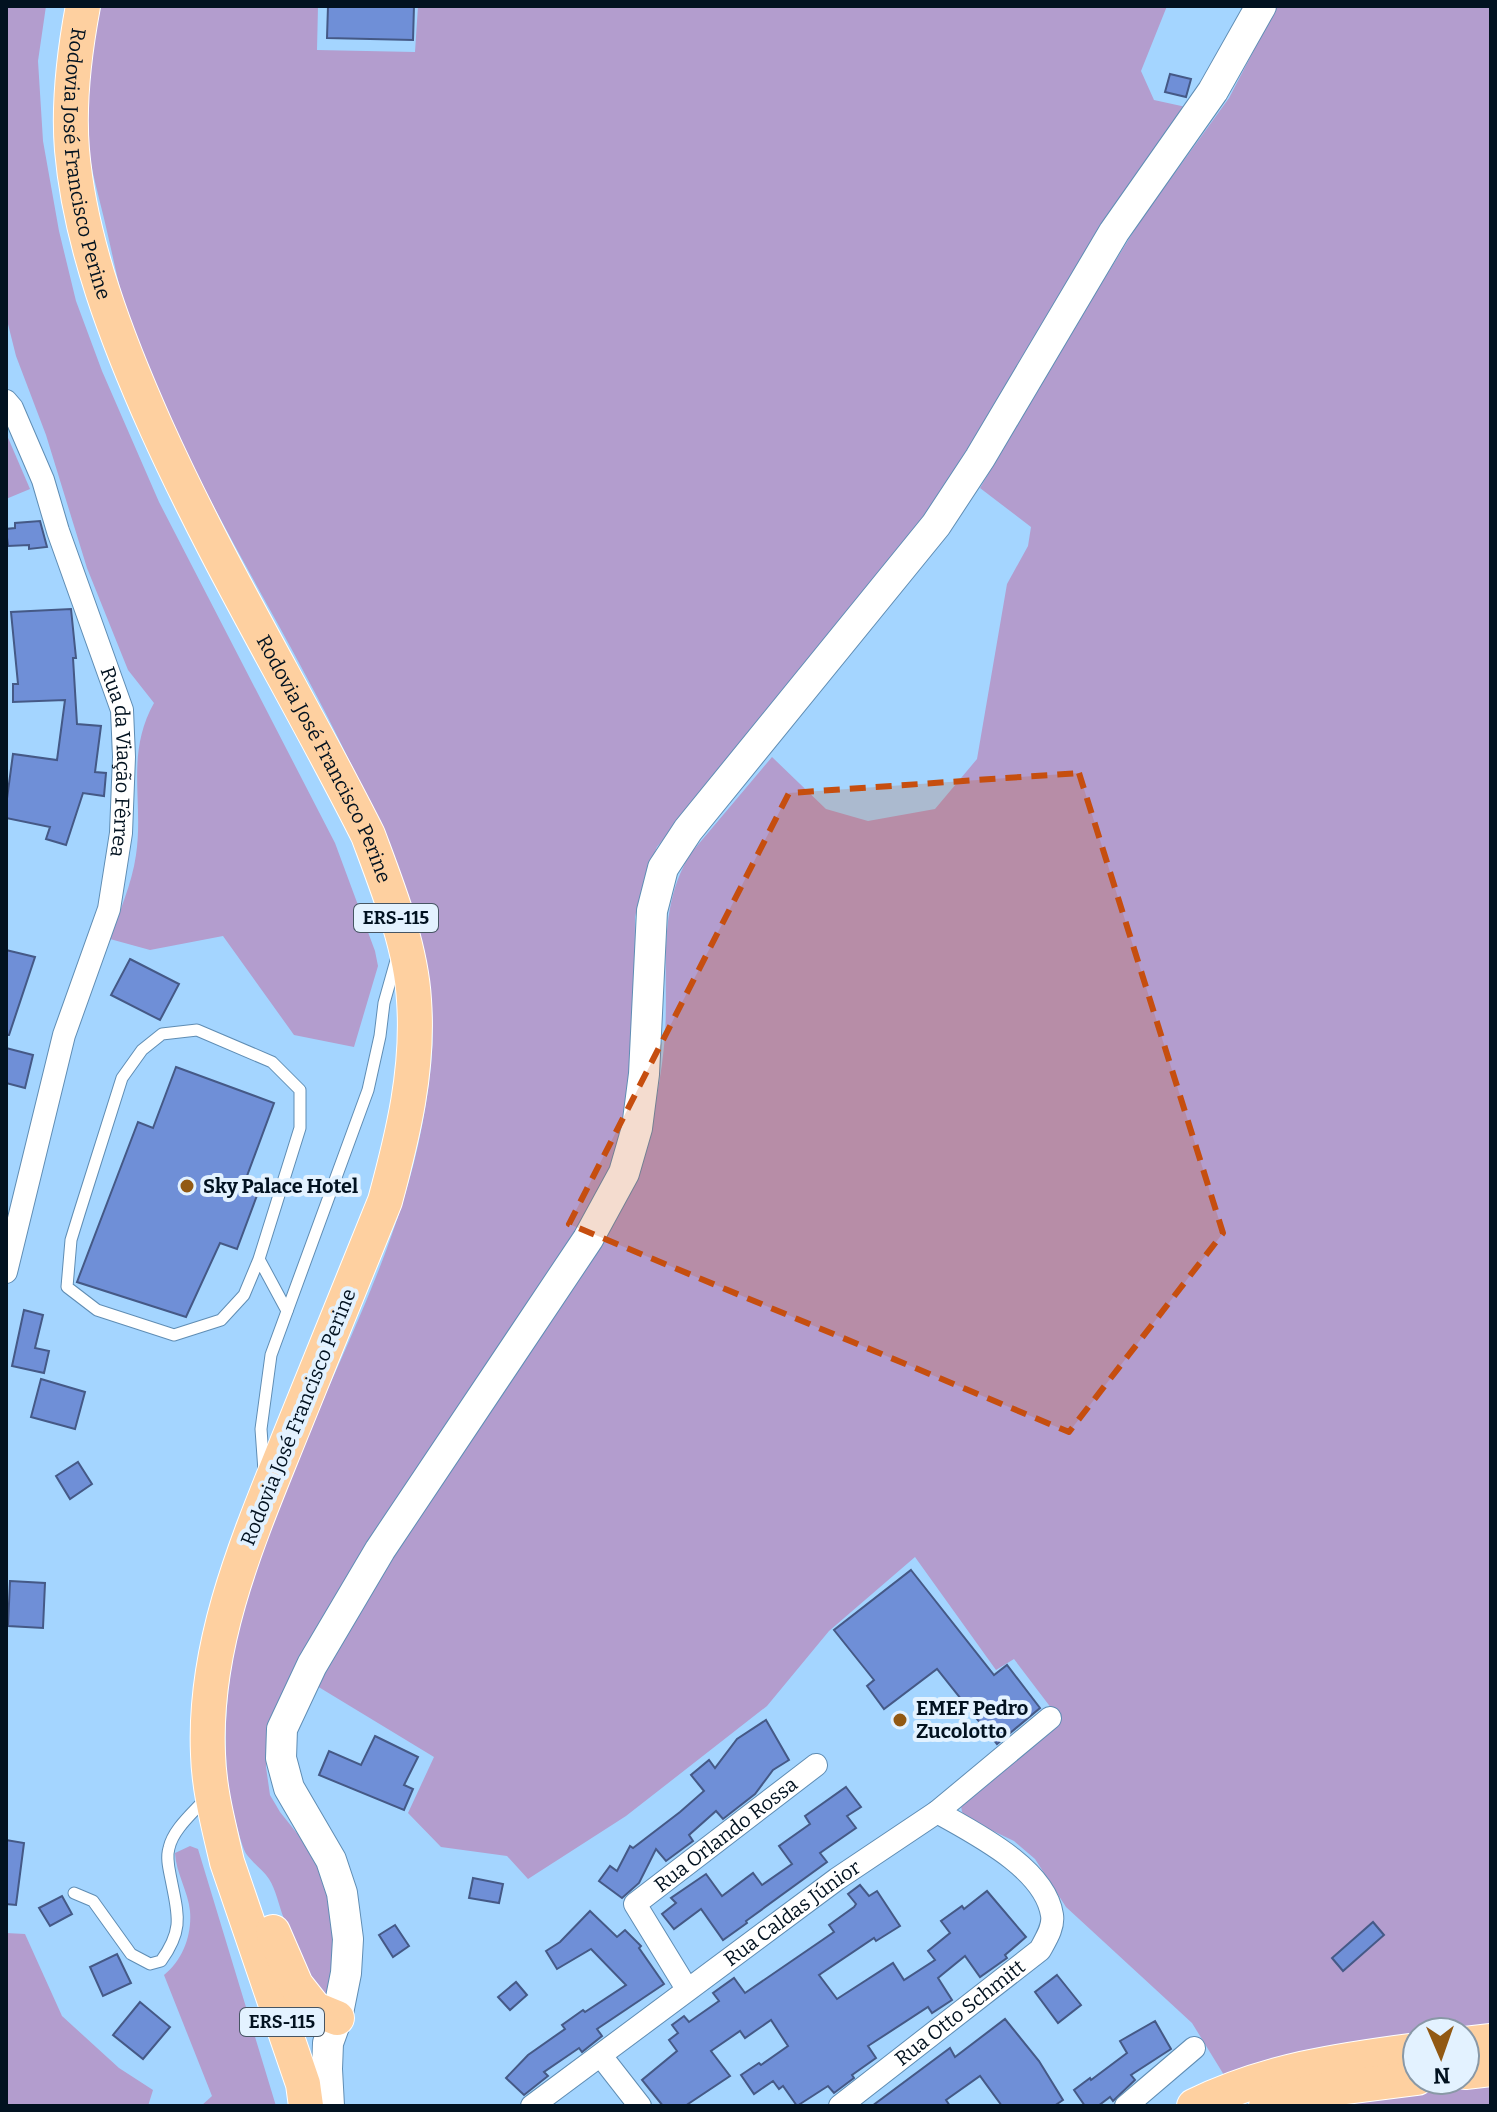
<svg xmlns="http://www.w3.org/2000/svg" width="1497" height="2112" viewBox="0 0 1497 2112" font-family="Bitter,serif">
  <style>
    .green { fill: #b39dce }
    .building { fill: #6f8fd7; stroke: #455986; stroke-width: 2 }
    .lines { fill: none; stroke-linecap: round; stroke-linejoin: round }
    .service-casing { stroke: #5f8db4; stroke-width: 13 }
    .minor-casing { stroke: #5f8db4; stroke-width: 24 }
    .secondary-casing { stroke: #5f8db4; stroke-width: 32 }
    .primary-casing { stroke: #fff; stroke-width: 36 }
    .service { stroke: #fff; stroke-width: 11 }
    .minor { stroke: #fff; stroke-width: 22 }
    .secondary { stroke: #fff; stroke-width: 30 }
    .primary { stroke: #fed0a0; stroke-width: 34 }
    .marked { fill: #c64e0f; fill-opacity: 0.2; stroke: #c64e0f; stroke-width: 6; stroke-dasharray: 16 10; stroke-linejoin: round }
    .poi-dot { fill: #925913; stroke: #e3f2ff; stroke-width: 3 }
    .labels { text-anchor: middle; stroke-width: 8; stroke-linejoin: round; paint-order: stroke }
    .shield { fill: #e3f2ff; stroke: #465563; stroke-width: 2 }
    .shield-label { font-size: 18px; font-weight: bold; fill: #021220 }
    .street-label { font-size: 20px; fill: #021220; stroke: #e3f2ff }
    .poi-label { font-size: 20px; font-weight: bold; fill: #021220; stroke: #e3f2ff; text-anchor: start }
  </style>
  <rect width="100%" height="100%" fill="#a4d5ff"/>
  <g class="green">
    <path d="M6,6H46L38,61L43,141L59,231L76,301L102,371L159,502L335,843L375,951L378,966L354,1047L294,1035L223,936L150,950L110,939C119,912 132,884 136,855C144,801 125,755 154,703L128,670L87,568L46,435L16,356L6,316Z"/>
    <path d="M101,6H318L317,50L415,52L418,6H1167L1141,71L1154,100L1186,107L953,479L756,727L657,847L645,876L635,917L634,1059L629,1101L611,1169L595,1201L269,1735L266,1767L270,1795L280,1812L320,1862L340,1943L327,1998L318,1997C307,1971 294,1945 284,1919C279,1906 276,1890 269,1879C263,1870 254,1864 247,1855C240,1845 230,1798 228,1784C204,1553 380,1349 422,1126C429,1088 435,1048 432,1009C427,923 389,845 353,768C284,623 194,490 136,340C122,304 115,265 106,227C100,200 91,171 88,144C84,98 92,50 101,6Z"/>
    <path d="M1277,6H1491V2024C1400,2036 1313,2043 1224,2075L1192,2023L1066,1907L1035,1859L1014,1841L968,1819L962,1812L961,1806L967,1798L1061,1721L1014,1659L996,1670L915,1557L829,1631L767,1706L626,1816L528,1879L507,1856L441,1847L408,1813L434,1757L312,1683L645,1152C654,1113 662,1075 665,1035C669,973 656,908 691,853L772,757L826,809L868,821L935,809L977,759L1007,584L1028,546L1031,527L980,488L1069,336L1140,221L1229,98Z"/>
    <path d="M6,433L30,489L6,499Z"/>
    <path d="M190,1846L198,1849L276,2106H201L212,2096L164,1975C183,1960 192,1935 190,1911C188,1891 176,1873 175,1853Z"/>
    <path d="M6,1933L25,1934L62,2016L119,2068L153,2090L148,2106H6Z"/>
    <path d="M1491,2080V2106H1301L1311,2103Z"/>
  </g>
  <g class="building">
    <path d="M328,6H414L413,40L327,38Z"/>
    <path d="M1170,74L1191,79L1186,97L1165,92Z"/>
    <path d="M40,521L47,547L29,549V545L8,546L6,529L15,528V523Z"/>
    <path d="M71,609L76,658H73L77,724L101,726L95,772L106,773L104,796L83,793L66,845L46,839L50,827L6,818V806L13,754L57,760L65,700L13,702V684H18L11,612Z"/>
    <path d="M6,950L35,957L9,1035H6Z"/>
    <path d="M130,959L179,984L160,1020L111,995Z"/>
    <path d="M6,1048L33,1055L25,1088L6,1083Z"/>
    <path d="M176,1067L274,1103L247,1176L262,1182L237,1249L220,1243L186,1317L77,1282L138,1122L153,1128Z"/>
    <path d="M24,1310L43,1315L35,1348L49,1351L44,1373L12,1366Z"/>
    <path d="M41,1379L85,1392L75,1429L31,1417Z"/>
    <path d="M78,1462L92,1484L70,1499L56,1476Z"/>
    <path d="M911,1570L994,1675L1007,1665L1040,1708L997,1744L937,1669L884,1709L867,1686L874,1680L834,1630Z"/>
    <path d="M10,1581L45,1583L43,1628L8,1626Z"/>
    <path d="M766,1720L789,1760L773,1770L755,1794L723,1819L716,1811L689,1835L693,1841L666,1861L656,1849L639,1883L622,1898L599,1881L610,1866L617,1871L630,1846L633,1848L680,1812L704,1791L691,1775L709,1760L715,1768L737,1739Z"/>
    <path d="M375,1736L418,1757L404,1785L413,1789L404,1810L319,1775L329,1751L361,1765Z"/>
    <path d="M846,1787L861,1807L847,1816L856,1828L820,1853L827,1862L746,1921L747,1923L723,1940L701,1909L674,1929L662,1914L676,1903L671,1898L706,1874L722,1896L753,1873L762,1885L792,1864L779,1846L810,1824L805,1816Z"/>
    <path d="M6,1840L24,1843L16,1905L6,1904Z"/>
    <path d="M473,1878L503,1884L499,1903L469,1898Z"/>
    <path d="M860,1885L869,1896L877,1891L900,1926L876,1941L874,1938L819,1975L837,1999L893,1963L904,1980L935,1960L928,1951L950,1933L941,1921L962,1906L964,1909L987,1891L1026,1937L1005,1955L1007,1958L980,1977L965,1956L938,1978L952,2000L932,2013L928,2007L868,2046L876,2058L852,2075L854,2078L834,2093L828,2086L797,2106L783,2086L779,2089L773,2081L754,2094L741,2075L759,2063L761,2065L788,2046L771,2020L745,2038L740,2031L711,2051L730,2076L685,2106H663L642,2080L677,2051L669,2040L678,2033L672,2025L684,2016L689,2022L719,2001L713,1993L734,1978L745,1993L834,1932L829,1925L854,1907L856,1904L848,1894Z"/>
    <path d="M62,1896L72,1914L50,1926L39,1908Z"/>
    <path d="M590,1911L617,1937L625,1930L641,1946L639,1948L664,1984L597,2029L602,2036L582,2052L579,2048L544,2072L548,2076L524,2095L506,2078L528,2055L565,2029L562,2025L583,2010L585,2012L626,1985L591,1949L557,1969L546,1951L560,1942Z"/>
    <path d="M1373,1922L1384,1935L1343,1971L1332,1958Z"/>
    <path d="M395,1925L409,1946L393,1957L379,1935Z"/>
    <path d="M117,1954L131,1983L103,1996L90,1967Z"/>
    <path d="M1057,1975L1081,2005L1058,2023L1035,1992Z"/>
    <path d="M516,1982L527,1995L510,2010L498,1997Z"/>
    <path d="M140,2002L170,2027L143,2059L113,2035Z"/>
    <path d="M1005,2019L1039,2061L1063,2100L1054,2106H1002L980,2076L946,2100L950,2106H872L950,2048L955,2057Z"/>
    <path d="M1155,2021L1171,2049L1131,2075L1135,2080L1113,2101L1110,2097L1098,2106H1085L1074,2090L1090,2078L1091,2080L1127,2053L1120,2041Z"/>
  </g>
  <g class="lines">
    <defs>
      <g id="service">
        <path d="M259,1259L244,1295L221,1320L174,1335L97,1310L67,1287L71,1240L79,1214L122,1078L142,1050L162,1034L197,1030L272,1062L300,1090V1128L259,1259L287,1311"/>
        <path d="M264,1471L261,1429L271,1355L368,1090L380,1036L384,1003L397,957"/>
        <path d="M74,1893L93,1901L131,1954L150,1964L161,1961C184,1929 178,1915 171,1879C169,1869 166,1858 169,1848C173,1829 194,1812 206,1798"/>
      </g>
      <g id="minor">
        <path id="s1" d="M6,401L12,408L43,480L58,531L122,710L124,757L121,833L109,909L64,1035L6,1272"/>
        <path id="s2" d="M687,1989L635,1904L816,1765"/>
        <path d="M601,2056L640,2106"/>
        <path id="s3" d="M532,2106L837,1879L937,1812L1050,1718"/>
        <path id="s4" d="M840,2106L1040,1950C1046,1939 1054,1927 1052,1915C1045,1868 974,1833 937,1812"/>
        <path d="M1126,2106L1194,2048"/>
      </g>
      <path id="secondary" d="M329,2106L327,2069L328,2043L337,2018L346,1973L348,1939L342,1893L331,1860L289,1788L281,1758L282,1729L312,1665L380,1550L588,1239L624,1173L637,1128L644,1074L652,911L663,868L688,830L936,525L980,458L1114,232L1213,91L1261,6"/>
      <g id="primary">
        <path id="s5" d="M83,6C74,54 68,102 72,150C80,244 118,342 156,427C219,567 299,698 368,835C387,886 411,946 414,1000C419,1069 403,1135 385,1201C354,1278 322,1355 291,1433C250,1535 203,1641 208,1754C209,1791 219,1827 227,1862L303,2084L306,2106"/>
        <path d="M273,1932L296,1985L315,2009L337,2018"/>
        <path d="M1465,2044L1491,2041"/>
        <path d="M1465,2072L1491,2069"/>
        <path d="M1194,2106C1265,2071 1339,2060 1417,2050"/>
        <path d="M1266,2106L1315,2091L1417,2078"/>
      </g>
    </defs>
    <use href="#service" class="service-casing"/>
    <use href="#minor" class="minor-casing"/>
    <use href="#secondary" class="secondary-casing"/>
    <use href="#primary" class="primary-casing"/>
    <use href="#service" class="service"/>
    <use href="#minor" class="minor"/>
    <use href="#secondary" class="secondary"/>
    <use href="#primary" class="primary"/>
  </g>
  <path class="marked" d="M1079,773L1223,1233L1069,1432L569,1224L789,793Z"/>
  <g class="poi-dot">
    <circle cx="187" cy="1186" r="8"/>
    <circle cx="900" cy="1720" r="8"/>
  </g>
  <g class="labels">
    <g class="shield">
      <rect x="354" y="904" width="84" height="28" rx="6"/>
      <rect x="240" y="2008" width="84" height="28" rx="6"/>
    </g>
    <g class="shield-label">
      <text x="396" y="924">ERS-115</text>
      <text x="282" y="2028">ERS-115</text>
    </g>
    <g class="street-label">
      <text dy="7" stroke="none"><textPath href="#s5" startOffset="160">Rodovia José Francisco Perine</textPath></text>
      <text dy="7" stroke="none"><textPath href="#s5" startOffset="808">Rodovia José Francisco Perine</textPath></text>
      <text dy="7" stroke="none"><textPath href="#s1" startOffset="382">Rua da Viação Fêrrea</textPath></text>
      <text transform="translate(298 1417) rotate(-68)" y="7">Rodovia José Francisco Perine</text>
      <text dy="7" stroke="none"><textPath href="#s2" startOffset="214">Rua Orlando Rossa</textPath></text>
      <text dy="7" stroke="none"><textPath href="#s3" startOffset="324">Rua Caldas Júnior</textPath></text>
      <text dy="7" stroke="none"><textPath href="#s4" startOffset="152">Rua Otto Schmitt</textPath></text>
    </g>
    <g class="poi-label">
      <text x="203" y="1193">Sky Palace Hotel</text>
      <text x="916" y="1715">EMEF Pedro<tspan x="916" dy="23">Zucolotto</tspan></text>
    </g>
  </g>
  <rect width="1497" height="2112" fill="none" stroke="#021220" stroke-width="16"/>
  <g transform="translate(1441 2056) rotate(178)"><circle r="38" fill="#e3f2ff" stroke="#8998a6" stroke-width="2"/>
  <path d="M0-6L14 30L0 20L-14 30Z" fill="#925913"/>
  <text y="-12" font-size="22" font-weight="bold" text-anchor="middle" fill="#021220">N</text>
  </g>
</svg>
